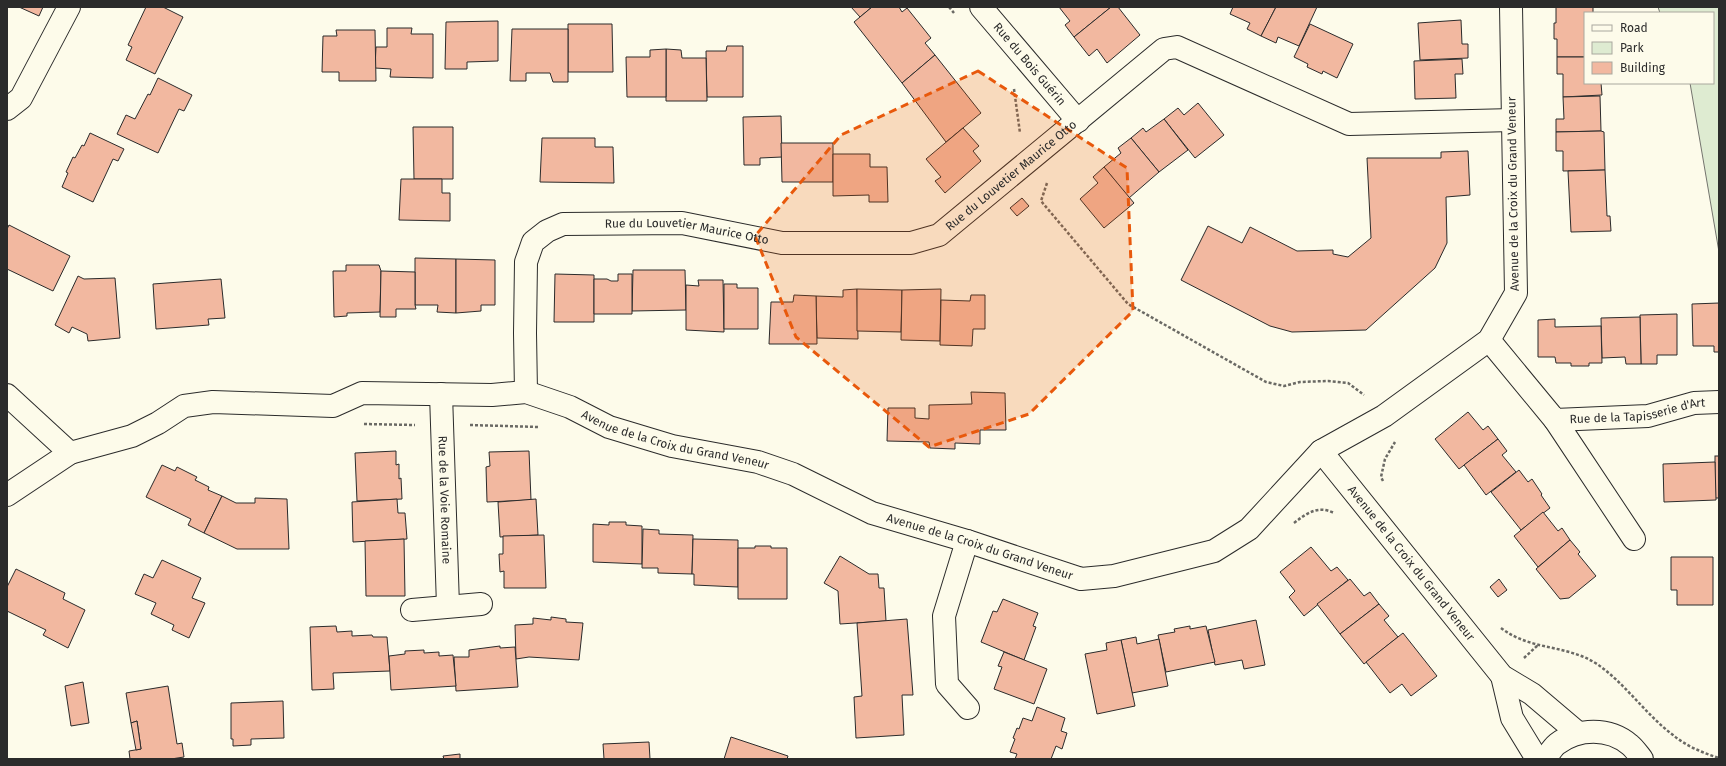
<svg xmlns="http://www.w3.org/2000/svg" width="1726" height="766" viewBox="0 0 1726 766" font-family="'Fira Sans',sans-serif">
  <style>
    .green { fill: #deebd1; stroke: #74746e }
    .building { fill: #f2b8a0; stroke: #2b2b2b }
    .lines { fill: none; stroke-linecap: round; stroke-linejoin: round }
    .minor-casing { stroke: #2b2b2b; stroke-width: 24 }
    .major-casing { stroke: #2b2b2b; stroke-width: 24 }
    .path { stroke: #6a6964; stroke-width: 2.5; stroke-dasharray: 3 2; stroke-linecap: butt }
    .minor { stroke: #fdfbea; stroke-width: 22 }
    .major { stroke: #fdfbea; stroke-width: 22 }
    .marked { fill: #e8590c; fill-opacity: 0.2; stroke: #e8590c; stroke-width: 3; stroke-dasharray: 8 5; stroke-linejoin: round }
    .labels { text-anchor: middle; stroke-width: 3; stroke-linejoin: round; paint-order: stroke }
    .street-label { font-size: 12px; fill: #2b2b2b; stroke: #fdfbea }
  </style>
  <rect width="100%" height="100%" fill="#fdfbea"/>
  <path class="green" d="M1658,7H1719V252L1690,83H1713V13H1660Z"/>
  <g class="building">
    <path d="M19,7H43L39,16Z"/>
    <path d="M146,7H163L183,17L155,74L126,60L132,47L128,45Z"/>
    <path d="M851,7H872L860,17Z"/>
    <path d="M872,7H899L902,12L907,8L931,38L925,43L935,55L902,83L854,22Z"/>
    <path d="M1059,7H1111L1074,37L1065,25L1070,21Z"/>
    <path d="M1111,7H1118L1140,35L1107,63L1097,49L1089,56L1074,37Z"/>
    <path d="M1233,7H1276L1261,36L1247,29L1250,23L1230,14Z"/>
    <path d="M1276,7H1317L1299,46L1278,37L1276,43L1261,36Z"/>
    <path d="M1556,7H1593V13H1585V57H1557V39H1554V23H1556Z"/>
    <path d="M1461,20L1462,44H1468V58L1420,60L1418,23Z"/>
    <path d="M498,21V61L467,62V69H445L446,22Z"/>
    <path d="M568,24H612L613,72H568Z"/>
    <path d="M1310,24L1353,44L1337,78L1323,71L1322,74L1307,67L1308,64L1294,57Z"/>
    <path d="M387,28H412L411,34H433V78L390,77L391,69L375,68L376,47H387Z"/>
    <path d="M512,29H568V82H553L550,73H526V81H510Z"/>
    <path d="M336,30H375L376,81H339V72H322L323,36H337Z"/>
    <path d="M727,46H743V97H707L706,51H726Z"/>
    <path d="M666,49L681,50L682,58H706L707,101H666Z"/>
    <path d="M666,49V97H627L626,57H650V50Z"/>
    <path d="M935,55L981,113L946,142L902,83Z"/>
    <path d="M1557,57H1585V83H1601L1602,95L1563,97V74H1557Z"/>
    <path d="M1462,59L1463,74H1455L1456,98L1415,99L1414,61Z"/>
    <path d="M158,78L192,95L184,111L179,109L158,153L117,134L126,115L135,119L148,94L150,95Z"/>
    <path d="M1600,96L1601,131L1556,132V119H1564L1563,97Z"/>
    <path d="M1198,103L1224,135L1195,158L1164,119L1178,108L1184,115Z"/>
    <path d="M781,116L782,157L760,158V165H744L743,117Z"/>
    <path d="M1164,119L1188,150L1159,172L1131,138L1143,128L1146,132Z"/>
    <path d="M413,127H453V179H414Z"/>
    <path d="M963,128L979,146L973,151L981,161L945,193L935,181L941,177L926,159Z"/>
    <path d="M1601,131L1604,132L1605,170L1563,171V151H1556V132Z"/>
    <path d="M90,133L124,149L118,161L113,159L93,202L62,187L68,173L66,172L73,157L75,158L82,145L84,146Z"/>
    <path d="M542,138H595V147H613L614,183L540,182Z"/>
    <path d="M1131,138L1159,172L1129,198L1104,167L1121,153L1118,148Z"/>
    <path d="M781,143H833V182H782Z"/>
    <path d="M1468,151L1470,195L1446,197L1447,243L1435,268L1366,330L1292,332L1270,326L1181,280L1208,226L1242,243L1250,227L1297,251L1333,250V254L1348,257L1371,238L1367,158H1441V152Z"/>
    <path d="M833,154H870V167H887L888,202H869V195L833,196Z"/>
    <path d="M1104,167L1134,203L1104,228L1080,199L1098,183L1093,177Z"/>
    <path d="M1605,170L1607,216H1610L1611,231L1571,232L1568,171Z"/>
    <path d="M401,179H442V193H450V221L399,220Z"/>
    <path d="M1022,198L1029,206L1017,216L1010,208Z"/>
    <path d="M9,225L70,256L53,291L7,269V229Z"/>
    <path d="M415,258L456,259V313L437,312L438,305H415Z"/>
    <path d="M456,259L495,260V305H481V311L456,313Z"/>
    <path d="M346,265H379L381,271L380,312L347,313V316L334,317L333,271H346Z"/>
    <path d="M633,270H685L686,310L632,311Z"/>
    <path d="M381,271L415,272V305L416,309H396V317H380Z"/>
    <path d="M555,274L594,275V322H554Z"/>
    <path d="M618,274H632V314H594V279H607L611,281H618Z"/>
    <path d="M78,276L84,279L115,278L120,338L88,341L87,334L72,327L69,333L55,325Z"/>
    <path d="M221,279L225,318L208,319L209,325L156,329L153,284Z"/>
    <path d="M698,280H723L724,332L686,330V285L699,286Z"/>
    <path d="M724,284H737V288H758V329H724Z"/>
    <path d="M857,289L858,339L817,338L816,296L843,297V290Z"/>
    <path d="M857,289L902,290L901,332L857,331Z"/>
    <path d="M941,289L940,341L901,340L902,290Z"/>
    <path d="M794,295L816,296L817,344H769L771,302H793Z"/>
    <path d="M971,295H985V329H973L972,346L940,345L941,300L970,301Z"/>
    <path d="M1719,303V352H1714V346H1693L1692,304Z"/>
    <path d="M1677,314V355H1657V364H1641L1640,315Z"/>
    <path d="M1640,317L1641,364H1626L1625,357L1602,358L1601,318Z"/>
    <path d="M1555,319V327L1601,326L1602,363H1589V366H1571V363H1556L1555,357H1538V320Z"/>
    <path d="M971,392L1005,393L1006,430H980V444L955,443V449L930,448L929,442L887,441L888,408H915V418L929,419V405L972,404Z"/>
    <path d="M1468,412L1483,430L1488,426L1498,439L1459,469L1435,439Z"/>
    <path d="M1498,439L1507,451L1502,455L1516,472L1486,495L1464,465Z"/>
    <path d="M396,451V465L399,464V479L401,478L402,499L357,501L355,453Z"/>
    <path d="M529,451L531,500L487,502L486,467L490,466L489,452Z"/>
    <rect x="1715" y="456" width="4" height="42"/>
    <path d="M1715,462L1716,500L1664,502L1663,464Z"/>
    <path d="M162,465L175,471L177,467L197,477L195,480L209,487L208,490L222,496L204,533L188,525L191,519L146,497Z"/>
    <path d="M1519,470L1528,482L1532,479L1542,494L1541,495L1550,508L1521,530L1491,492Z"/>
    <path d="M222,496L236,503H255V498L287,499L289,549H237L204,533Z"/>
    <path d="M397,499L398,513H405L407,539L353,542L352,502Z"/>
    <path d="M536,499L538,535L500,537L498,502Z"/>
    <path d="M1543,512L1558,531L1562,528L1570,540L1538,567L1514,536Z"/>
    <path d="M609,522H626V525L642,526V564L593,562V524L609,525Z"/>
    <path d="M643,529L659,530V534L693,535L692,574L658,573V568H642Z"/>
    <path d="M544,535L546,588H504V571L500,572L499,554H503V536Z"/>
    <path d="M404,539L405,596H366L365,541Z"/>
    <path d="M693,539L738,540V587L694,585V574H692Z"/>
    <path d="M1570,540L1580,552L1578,554L1596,576L1569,598L1560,599L1536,569Z"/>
    <path d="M755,546H771V548H787V599H738V548H755Z"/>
    <path d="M1311,547L1331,571L1337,567L1348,580L1304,616L1289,597L1295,591L1280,572Z"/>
    <path d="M840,556L869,574H878L879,588H884L886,621L840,624L838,591L824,583Z"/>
    <path d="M1671,557H1713V605H1677V590H1671Z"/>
    <path d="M162,560L201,578L192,598L205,603L189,638L172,630L174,625L151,614L156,603L135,594L144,574L153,578Z"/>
    <path d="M16,569L65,593L63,599L85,610L68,648L43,635L46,630L7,611V587Z"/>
    <path d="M1350,579L1364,596L1370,592L1379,604L1340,634L1317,604Z"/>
    <path d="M1499,579L1507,590L1498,597L1490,587Z"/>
    <path d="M1003,599L1038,613L1033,626L1036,627L1024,660L981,642L993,611L997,612Z"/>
    <path d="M1379,604L1389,616L1384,620L1398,637L1364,664L1340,634Z"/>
    <path d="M551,617L566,619V622L583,623L579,660L529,657L516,659L515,625L533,624V618L551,620Z"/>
    <path d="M907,619L913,695H902L904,735L856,738L854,697L862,696L857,623Z"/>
    <path d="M1256,620L1265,665L1244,669L1242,660L1215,665L1208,630Z"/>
    <path d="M336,626L337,632L352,631V636L372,635L373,637H387L390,671L333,673L334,689L312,690L310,627Z"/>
    <path d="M1190,626V629L1206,626L1215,662L1166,672L1158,635L1175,632L1174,629Z"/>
    <path d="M1403,633L1437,676L1411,696L1402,684L1390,693L1366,662Z"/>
    <path d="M1136,637L1137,644L1159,639L1168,686L1132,693L1121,640Z"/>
    <path d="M1121,640L1135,706L1097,714L1085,654L1107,650L1106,643Z"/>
    <path d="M500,646V648L515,647L518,687L456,691L454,657H469V650Z"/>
    <path d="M424,650V653L439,652V656L453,655L456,686L391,690L389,656L405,654V651Z"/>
    <path d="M1004,652L1047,669L1034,704L994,689L1002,667L998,666Z"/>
    <path d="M83,682L89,723L71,726L65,686Z"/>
    <path d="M168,686L177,744L182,743L184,757L171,759H130L129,751L141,749L137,721L131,723L126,693Z"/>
    <path d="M283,701L284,738L251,739V745L233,746V739H231V703Z"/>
    <path d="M1037,707L1065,718L1061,731L1067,733L1062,749L1056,746L1051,759H1015L1017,754L1010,752L1015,739L1013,738L1017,728L1019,729L1023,718L1032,721Z"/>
    <path d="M137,721L141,749L136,750L131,723Z"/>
    <path d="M731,737L788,756L787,759H724Z"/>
    <path d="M649,742L650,759H604L603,744Z"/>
    <path d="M460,754V759H444L443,756Z"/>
  </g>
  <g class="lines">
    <defs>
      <g id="minor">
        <path id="s1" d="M981,7L1078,121"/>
        <path d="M7,109L21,98L69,7"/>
        <path id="s2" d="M1489,340L1555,420L1648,416L1694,403L1719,402"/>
        <path id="s3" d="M526,392L525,333L526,262L533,242L547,231L563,224L682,223L782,243H911L939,235L1164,49L1177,47L1349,124L1513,120"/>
        <path id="s4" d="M441,394L448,606"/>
        <path id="s5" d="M7,395L70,453L132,436L158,423L184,406L213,402L333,406L362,393L492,395L526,392L570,407L609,427L672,446L758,462L793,474L872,513L967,541L1081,579L1114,576L1214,551L1249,529L1321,451L1384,416L1489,340L1516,293L1511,7"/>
        <path d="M1555,420L1634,539"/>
        <path id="s6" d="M1321,451L1502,676L1532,694L1578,733"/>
        <path d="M7,495L70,453"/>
        <path d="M967,541L944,616L947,684L968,708"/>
        <path d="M412,610L481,604"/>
        <path d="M1502,676L1512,718L1537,759"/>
      </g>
      <path id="major" d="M1545,759C1549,754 1552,748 1557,744C1578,728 1609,727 1630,745C1634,748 1638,754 1642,759"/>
    </defs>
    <use href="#minor" class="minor-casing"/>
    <use href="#major" class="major-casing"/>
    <g class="path">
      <path d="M949,7L954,13"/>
      <path d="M1014,89L1020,133"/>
      <path d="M1047,183L1041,201L1128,304L1266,382L1284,386L1300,382L1328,381L1348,383L1364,395"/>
      <path d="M364,424L415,425"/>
      <path d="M470,425L539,427"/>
      <path d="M1383,481L1381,477L1385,459L1395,442"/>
      <path d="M1294,523C1307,513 1318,505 1334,513"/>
      <path d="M1501,628C1531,651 1566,644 1597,664C1626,684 1645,714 1673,735C1686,746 1703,753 1719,758"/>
      <path d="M1524,658L1538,645"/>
    </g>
    <use href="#minor" class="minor"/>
    <use href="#major" class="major"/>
  </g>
  <path class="marked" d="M978,71L1127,168L1133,311L1029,414L929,447L796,337L755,236L841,135Z"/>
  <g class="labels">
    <g class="street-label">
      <text dy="4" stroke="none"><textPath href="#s1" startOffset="75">Rue du Bois Guérin</textPath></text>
      <text dy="4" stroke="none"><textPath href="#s3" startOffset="659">Rue du Louvetier Maurice Otto</textPath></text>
      <text transform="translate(1513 194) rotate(-91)" y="4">Avenue de la Croix du Grand Veneur</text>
      <text dy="4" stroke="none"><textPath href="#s3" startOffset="311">Rue du Louvetier Maurice Otto</textPath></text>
      <text dy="4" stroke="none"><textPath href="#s2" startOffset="187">Rue de la Tapisserie d'Art</textPath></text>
      <text dy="4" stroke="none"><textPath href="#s5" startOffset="713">Avenue de la Croix du Grand Veneur</textPath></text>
      <text dy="4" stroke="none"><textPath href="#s4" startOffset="106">Rue de la Voie Romaine</textPath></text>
      <text dy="4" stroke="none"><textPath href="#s5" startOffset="1037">Avenue de la Croix du Grand Veneur</textPath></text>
      <text dy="4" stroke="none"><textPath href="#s6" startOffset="144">Avenue de la Croix du Grand Veneur</textPath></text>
    </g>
  </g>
  <rect width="1726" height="766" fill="none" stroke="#2b2b2b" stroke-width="16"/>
  <rect x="1584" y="12" width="130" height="72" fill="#fdfbea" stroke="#a9a89e"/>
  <rect x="1592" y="25" width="20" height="6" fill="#fdfbea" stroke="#a9a89e"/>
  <text x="1620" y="32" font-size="12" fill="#2b2b2b">Road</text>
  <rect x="1592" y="42" width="20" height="12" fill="#deebd1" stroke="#a9a89e"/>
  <text x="1620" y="52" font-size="12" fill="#2b2b2b">Park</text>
  <rect x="1592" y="62" width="20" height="12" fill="#f2b8a0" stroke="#a9a89e"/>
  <text x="1620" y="72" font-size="12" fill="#2b2b2b">Building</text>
</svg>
